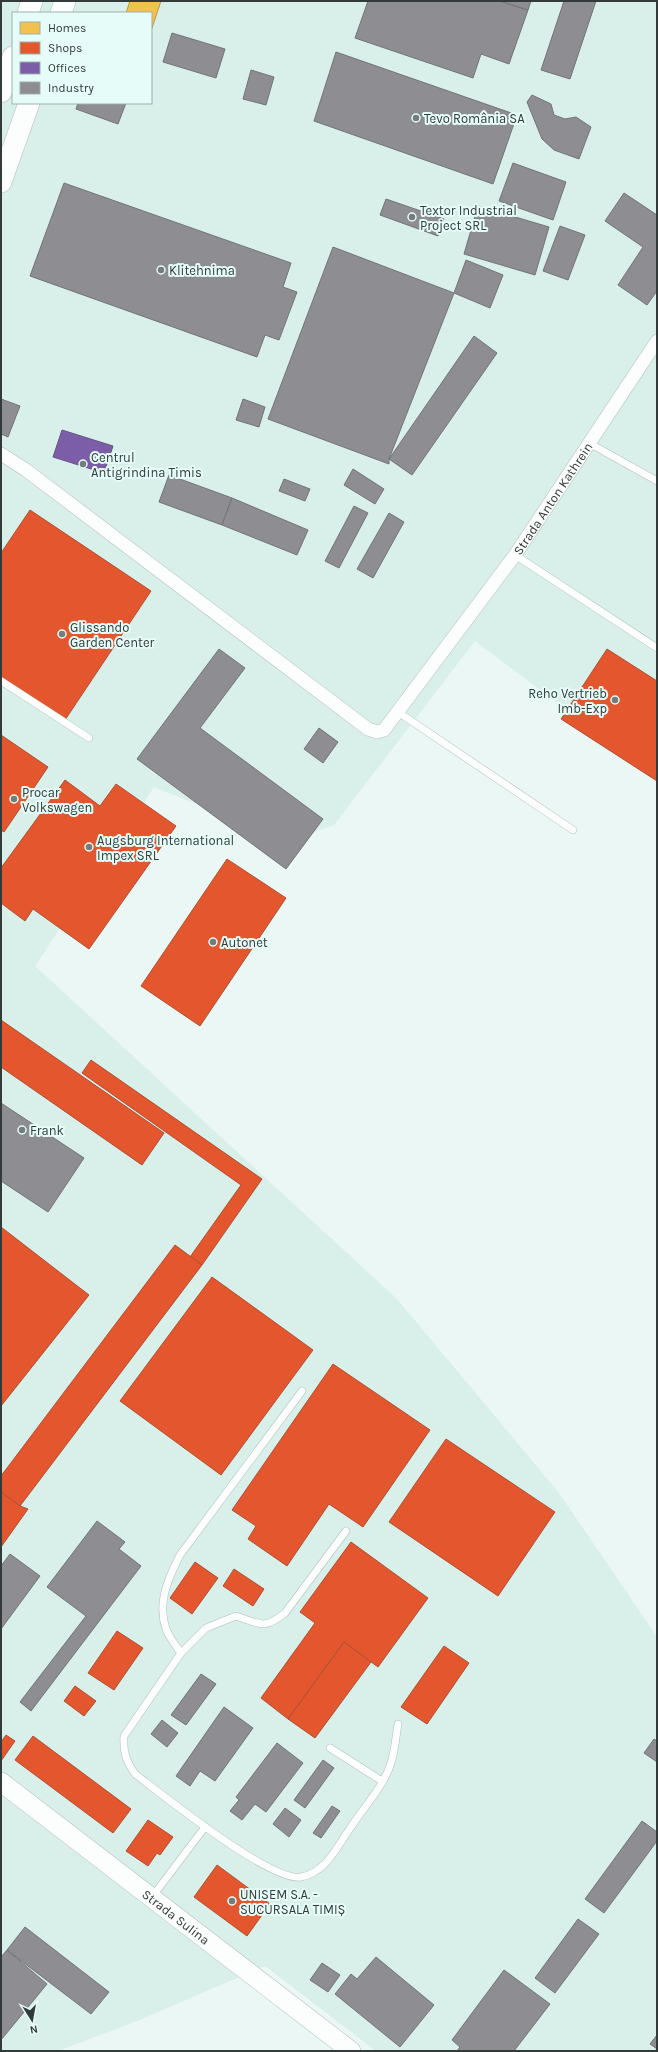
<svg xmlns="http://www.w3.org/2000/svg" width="658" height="2052" viewBox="0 0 658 2052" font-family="Karla,sans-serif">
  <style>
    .built { fill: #d8efea; fill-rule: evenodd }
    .homes { fill: #f2c14e; stroke: #b89948 }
    .shops { fill: #e4572e; stroke: #af4f31 }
    .offices { fill: #7b5ea7; stroke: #655486 }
    .industry { fill: #8d8d92; stroke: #727477 }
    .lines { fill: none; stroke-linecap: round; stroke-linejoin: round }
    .lane-casing { stroke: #b4bdbb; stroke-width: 8 }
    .street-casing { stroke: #b4bdbb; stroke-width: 14 }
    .secondary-casing { stroke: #b4bdbb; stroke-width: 20 }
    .primary-casing { stroke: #b4bdbb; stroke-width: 22 }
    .lane { stroke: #fcfefd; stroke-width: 7 }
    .street { stroke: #fcfefd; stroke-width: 13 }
    .secondary { stroke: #fcfefd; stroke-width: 19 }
    .primary { stroke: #fcfefd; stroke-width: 21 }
    .poi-dot { fill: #737d7a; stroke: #e6fcf8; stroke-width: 1.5 }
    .labels { text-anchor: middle; stroke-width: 4; stroke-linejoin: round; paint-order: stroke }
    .poi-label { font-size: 13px; fill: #323b39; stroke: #e6fcf8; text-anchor: start }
    .street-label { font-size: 13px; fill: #323b39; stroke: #e6fcf8 }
  </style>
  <rect width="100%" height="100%" fill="#ebf7f4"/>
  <path class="built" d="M1,1H657V777L475,641L334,825L288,841L154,787L35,966L397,1299L559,1493L657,1637V2051H376L265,1966L137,2021L58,2051H1ZM13,13H151V103H13Z"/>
  <path class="homes" d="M130,1H161L151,31V13H126Z"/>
  <g class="shops">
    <path d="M30,510L151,591L65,720L1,678V553Z"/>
    <path d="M607,649L657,681V781L561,719Z"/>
    <path d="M1,735L48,767L4,832L1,830Z"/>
    <path d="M65,780L100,806L116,784L176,826L89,949L33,909L25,921L1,903V868Z"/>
    <path d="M227,859L286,898L200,1026L141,986Z"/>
    <path d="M1,1020L164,1133L142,1165L1,1067Z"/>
    <path d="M91,1060L262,1179L202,1265L190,1257L241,1185L82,1073Z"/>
    <path d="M1,1227L89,1295L1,1406Z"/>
    <path d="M175,1245L202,1265L20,1506L1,1492V1476Z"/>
    <path d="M212,1277L313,1350L221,1475L120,1401Z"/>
    <path d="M333,1364L430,1430L363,1527L329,1504L287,1566L248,1539L256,1526L232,1510Z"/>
    <path d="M446,1439L555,1512L498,1596L389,1522Z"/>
    <path d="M1,1492L20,1506L28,1509L1,1547Z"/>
    <path d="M351,1542L428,1598L378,1667L344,1642L288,1719L261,1698L315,1623L300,1612Z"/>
    <path d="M195,1562L218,1578L192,1614L170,1598Z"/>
    <path d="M234,1569L264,1589L253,1606L223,1586Z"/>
    <path d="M117,1631L143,1648L114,1690L88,1673Z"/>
    <path d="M344,1642L371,1662L315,1738L288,1719Z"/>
    <path d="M444,1646L469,1663L427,1724L401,1707Z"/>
    <path d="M75,1686L96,1701L84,1716L64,1701Z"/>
    <path d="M6,1735L15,1741L1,1761V1742Z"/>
    <path d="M33,1736L131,1809L113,1833L15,1760Z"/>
    <path d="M148,1820L173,1837L160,1855L157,1853L148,1866L126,1851Z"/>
    <path d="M217,1865L270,1904L247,1936L194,1897Z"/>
  </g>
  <path class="offices" d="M62,430L113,446L104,473L53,457Z"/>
  <g class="industry">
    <path d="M368,1H500L528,10L509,64L481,54L473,78L355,38Z"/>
    <path d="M500,1H531L528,10Z"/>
    <path d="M564,1H596L570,79L541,70Z"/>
    <path d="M172,33L225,49L216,78L163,62Z"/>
    <path d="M336,52L517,115L493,184L314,121Z"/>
    <path d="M251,70L274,77L266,105L243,99Z"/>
    <path d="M532,95L551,104L554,115L565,119L576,117L591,127L579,159L554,150L542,139L527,102Z"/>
    <path d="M78,103H126L118,124L76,109Z"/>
    <path d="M513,163L566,182L553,220L499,201Z"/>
    <path d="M64,183L291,263L283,287L297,292L279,340L265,335L257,357L30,276Z"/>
    <path d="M624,193L657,215V291L647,305L618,285L643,247L605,221Z"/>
    <path d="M386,199L444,219L438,236L380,215Z"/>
    <path d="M478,206L549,227L535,275L464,254Z"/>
    <path d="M560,226L585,235L568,280L543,271Z"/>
    <path d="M333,247L454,293L389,459V464L268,419Z"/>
    <path d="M466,260L503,275L490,308L454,293Z"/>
    <path d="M474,336L497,353L412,475L389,459Z"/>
    <path d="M1,399L20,406L8,437L1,434Z"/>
    <path d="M243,399L265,407L259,427L236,420Z"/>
    <path d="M353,469L384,489L375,504L344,485Z"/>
    <path d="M169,475L232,498L222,525L159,502Z"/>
    <path d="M284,479L310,489L305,501L279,491Z"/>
    <path d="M232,498L308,530L297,555L222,525Z"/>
    <path d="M354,506L368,513L339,568L325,561Z"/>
    <path d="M389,513L404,522L373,578L357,569Z"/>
    <path d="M219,649L245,668L200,728L323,819L286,869L137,759Z"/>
    <path d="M319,728L338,742L323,763L304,749Z"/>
    <path d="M1,1103L84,1158L48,1212L1,1181Z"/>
    <path d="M97,1521L125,1542L119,1549L141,1566L31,1711L20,1702L86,1616L47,1587Z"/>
    <path d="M10,1554L40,1576L1,1629V1566Z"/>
    <path d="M201,1674L216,1684L186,1725L171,1715Z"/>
    <path d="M224,1707L253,1728L215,1781L200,1771L190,1786L176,1776Z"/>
    <path d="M162,1720L178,1733L167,1747L151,1734Z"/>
    <path d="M654,1739L657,1741V1762L644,1753Z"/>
    <path d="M277,1743L303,1763L266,1812L255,1804L242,1820L230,1811L239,1800L236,1797Z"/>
    <path d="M323,1760L334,1768L305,1808L294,1800Z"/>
    <path d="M332,1806L340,1811L321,1838L313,1833Z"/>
    <path d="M285,1808L301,1820L289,1837L273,1824Z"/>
    <path d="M642,1821L657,1832V1841L604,1913L585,1899Z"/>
    <path d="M578,1919L599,1934L555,1993L535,1978Z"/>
    <path d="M25,1927L109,1992L91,2014L7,1950Z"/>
    <path d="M7,1950L47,1984L1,2040V1957Z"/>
    <path d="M376,1957L434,2005L400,2047L335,1994L351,1974L357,1979Z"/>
    <path d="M322,1963L340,1975L328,1992L310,1980Z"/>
    <path d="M504,1970L550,2004L514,2051H457L460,2047L452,2040Z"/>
    <path d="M657,2035V2049L650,2044Z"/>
  </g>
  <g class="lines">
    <defs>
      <g id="lane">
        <path d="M589,443L657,481"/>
        <path d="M515,555L657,648"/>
        <path d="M1,681L89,738"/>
        <path d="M398,712L573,830"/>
        <path d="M346,1531L285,1613C264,1630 260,1624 236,1616L206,1628L181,1653L124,1736C123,1752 126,1761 135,1774C163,1795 270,1882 301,1877C326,1873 338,1845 351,1827C364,1807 384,1786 391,1763C395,1750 396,1736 398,1724"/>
        <path d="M181,1653C176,1646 169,1637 166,1629C157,1602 168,1579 180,1555L302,1391"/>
        <path d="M330,1748L382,1781"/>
        <path d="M152,1897L205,1827"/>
      </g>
      <g id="street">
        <path id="s1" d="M1,454L26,470L368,729L377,732L384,730L515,555L657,341"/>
      </g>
      <g id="secondary">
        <path id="s2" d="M1,1782L351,2051"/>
      </g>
      <g id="primary">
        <path d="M28,13L32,1"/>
        <path d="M61,13L65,1"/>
        <path d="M1,92L13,57"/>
        <path d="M1,182L29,103"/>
      </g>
    </defs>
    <use href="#lane" class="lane-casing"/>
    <use href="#street" class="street-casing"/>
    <use href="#secondary" class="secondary-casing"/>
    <use href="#primary" class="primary-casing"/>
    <use href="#lane" class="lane"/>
    <use href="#street" class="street"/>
    <use href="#secondary" class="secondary"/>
    <use href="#primary" class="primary"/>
  </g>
  <g class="poi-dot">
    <circle cx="416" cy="118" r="4"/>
    <circle cx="412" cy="217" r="4"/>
    <circle cx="161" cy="270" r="4"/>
    <circle cx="83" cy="464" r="4"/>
    <circle cx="62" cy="634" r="4"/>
    <circle cx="615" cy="700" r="4"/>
    <circle cx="14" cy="799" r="4"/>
    <circle cx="89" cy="847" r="4"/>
    <circle cx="213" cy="942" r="4"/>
    <circle cx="22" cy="1130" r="4"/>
    <circle cx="232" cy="1901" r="4"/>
  </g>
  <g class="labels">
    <g class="poi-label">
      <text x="424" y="123">Tevo România SA</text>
      <text x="420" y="215">Textor Industrial<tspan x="420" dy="15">Project SRL</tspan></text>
      <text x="169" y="275">Klitehnima</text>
      <text x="91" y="462">Centrul<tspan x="91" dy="15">Antigrindina Timis</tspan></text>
      <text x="70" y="632">Glissando<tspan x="70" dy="15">Garden Center</tspan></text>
      <text x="607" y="698" text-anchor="end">Reho Vertrieb<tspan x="607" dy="15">Imb-Exp</tspan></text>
      <text x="22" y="797">Procar<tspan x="22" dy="15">Volkswagen</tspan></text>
      <text x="97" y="845">Augsburg International<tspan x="97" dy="15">Impex SRL</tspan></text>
      <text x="221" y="947">Autonet</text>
      <text x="30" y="1135">Frank</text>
      <text x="240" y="1899">UNISEM S.A. -<tspan x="240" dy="15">SUCURSALA TIMIȘ</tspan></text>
    </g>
    <g class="street-label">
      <text dy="5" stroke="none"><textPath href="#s1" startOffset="762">Strada Anton Kathrein</textPath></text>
      <text dy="5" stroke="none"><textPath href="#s2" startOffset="221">Strada Sulina</textPath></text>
    </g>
  </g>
  <rect width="658" height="2052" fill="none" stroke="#323b39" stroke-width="4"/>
  <rect x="12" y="12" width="140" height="92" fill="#e6fcf8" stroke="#9eafac"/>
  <rect x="20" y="22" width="20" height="12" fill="#f2c14e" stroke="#9eafac"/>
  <text x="48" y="32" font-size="12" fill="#323b39">Homes</text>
  <rect x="20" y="42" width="20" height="12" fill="#e4572e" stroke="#9eafac"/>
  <text x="48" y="52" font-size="12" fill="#323b39">Shops</text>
  <rect x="20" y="62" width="20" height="12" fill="#7b5ea7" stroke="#9eafac"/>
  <text x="48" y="72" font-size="12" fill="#323b39">Offices</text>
  <rect x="20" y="82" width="20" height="12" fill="#8d8d92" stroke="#9eafac"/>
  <text x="48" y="92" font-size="12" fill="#323b39">Industry</text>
  <g transform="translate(32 2020) rotate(169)" stroke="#e6fcf8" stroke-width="3" paint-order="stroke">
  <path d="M0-3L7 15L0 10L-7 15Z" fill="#323b39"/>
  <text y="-6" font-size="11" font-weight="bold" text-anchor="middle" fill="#323b39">N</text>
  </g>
</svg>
